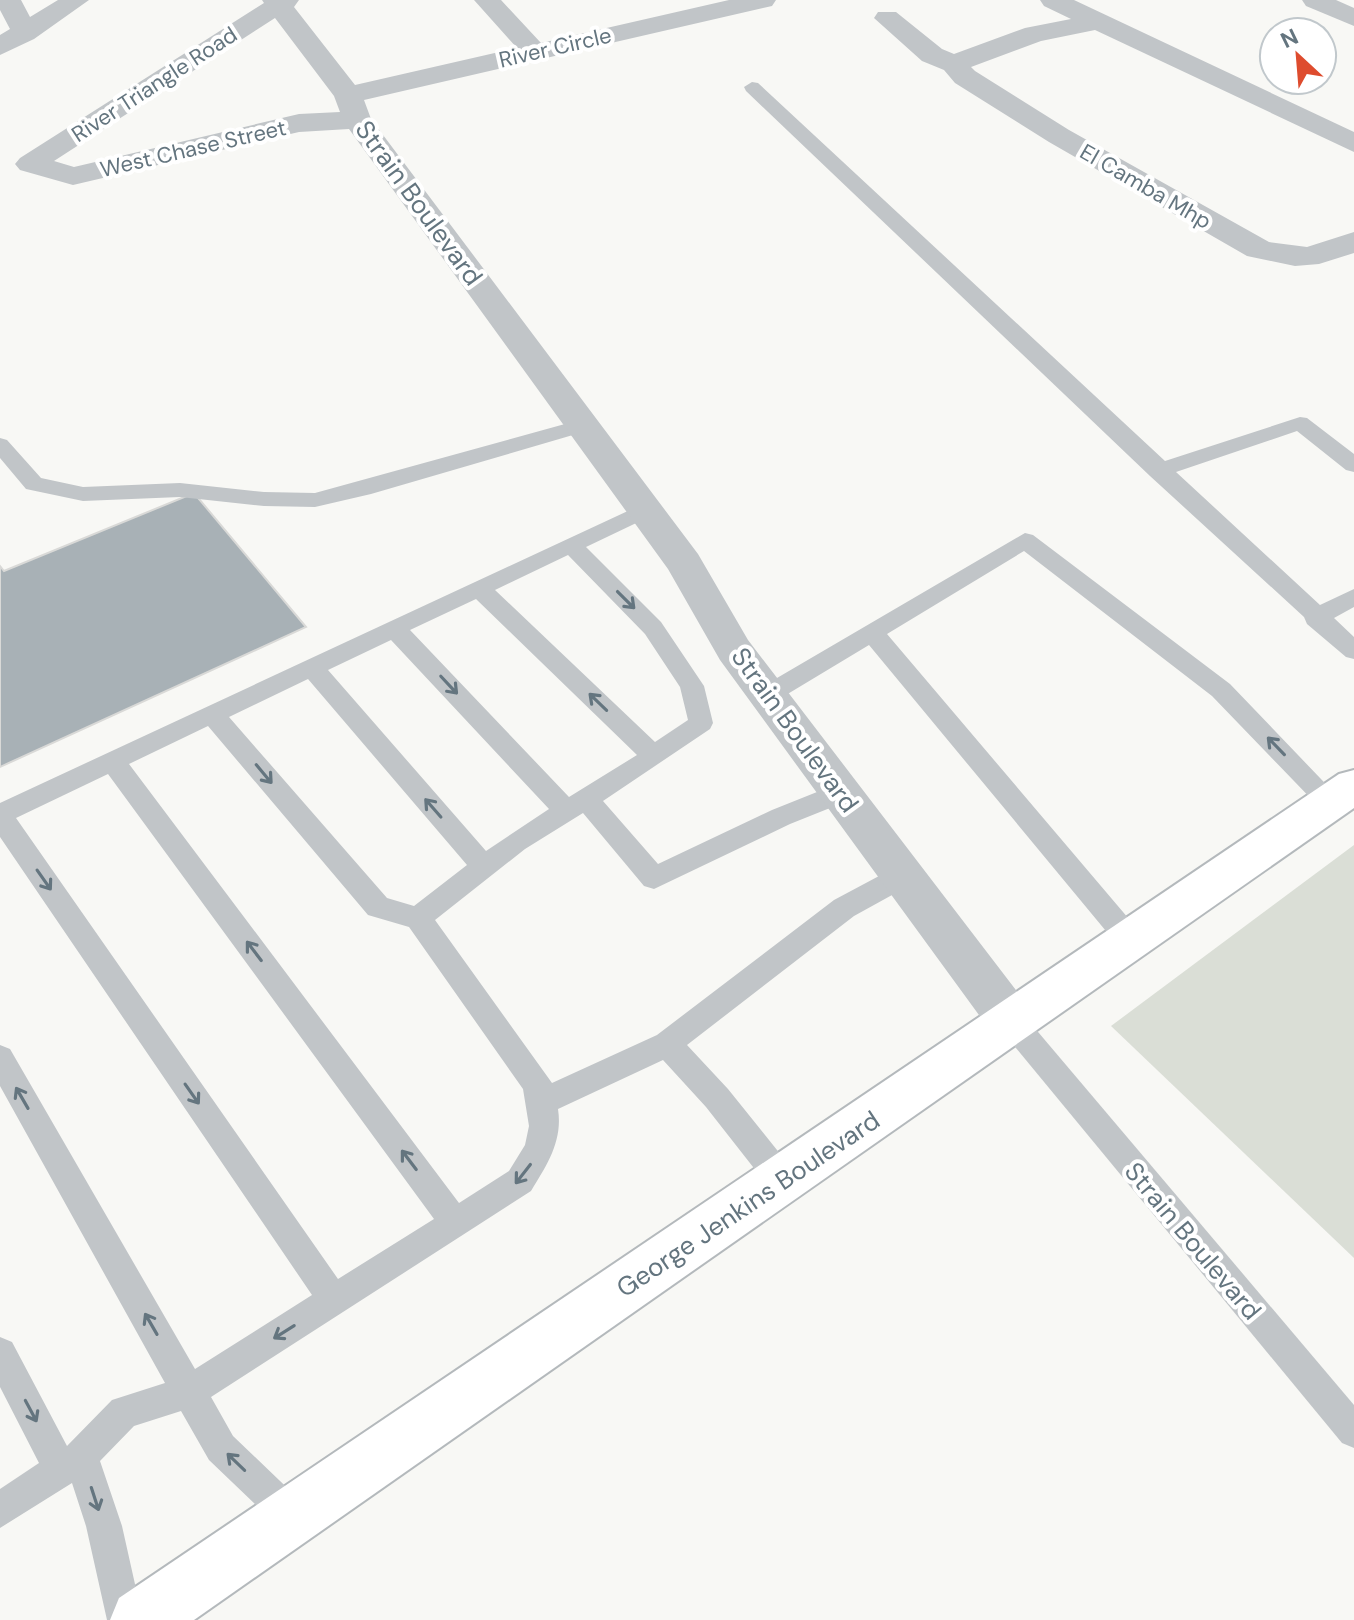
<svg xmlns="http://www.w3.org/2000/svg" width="1354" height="1620" viewBox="0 0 1354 1620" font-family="'DM Sans',sans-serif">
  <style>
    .green { fill: #daded6 }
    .building { fill: #a8b1b6; stroke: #d9d9d7; stroke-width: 2 }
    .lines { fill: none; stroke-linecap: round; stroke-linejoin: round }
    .primary-casing { stroke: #b4b9bc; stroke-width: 4 }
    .service { fill: #c1c5c8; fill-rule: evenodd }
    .minor { fill: #c1c5c8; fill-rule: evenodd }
    .primary { fill: #fff; fill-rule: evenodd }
    .oneway { stroke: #64757f }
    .labels { text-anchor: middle; stroke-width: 8; stroke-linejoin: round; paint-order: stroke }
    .far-street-label { font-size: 22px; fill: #64757f; stroke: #fff }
    .street-label { font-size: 26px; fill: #64757f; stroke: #fff }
  </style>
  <rect width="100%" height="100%" fill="#f8f8f5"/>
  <path class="green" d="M1354,845V1258L1111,1026Z"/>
  <path class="building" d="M194,493L306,627L0,767V566L4,571Z"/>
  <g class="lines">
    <defs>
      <path id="primary" d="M1354,770V808L194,1620H110L119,1598L1339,774Z"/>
    </defs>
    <use href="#primary" class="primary-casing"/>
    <g class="service">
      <path d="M752,82L758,83L1165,461L1300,417L1307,418L1354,454V472L1346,470L1297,431L1176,472L1320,605L1354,589V607L1334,618L1354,637V659L1346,657L1307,624L1304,617L1150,476L746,91L744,87Z"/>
      <path d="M583,419L593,425L590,430L371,494L315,507L264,506L180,497L83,501L26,489L0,458V438L7,440L41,478L83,487L180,483L264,492L315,493Z"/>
      <path d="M645,503L653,505L656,510L653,515L586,547L661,622L704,686L713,723L710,729L603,801L658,864L772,810L832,786L841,783L850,786L854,793L850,800L790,824L654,889L644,886L583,813L525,849L435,920L552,1083L657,1035L834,900L894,868L903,865L912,868L916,876L912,884L854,916L687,1045L728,1089L793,1170L797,1180L793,1190L782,1194L771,1190L706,1107L663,1060L558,1109C563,1141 547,1165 531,1191L211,1397L233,1436L304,1504L310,1516L304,1528L292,1534L280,1528L209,1460L181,1411L134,1426L100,1461L122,1526L143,1620H107L86,1526L72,1483L0,1528V1489L39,1463L0,1387V1337L12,1342L67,1446L112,1400L165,1383L0,1086V1045L10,1049L195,1369L312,1295L0,837V803ZM568,555L645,634L680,687L688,720L655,742L495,590ZM476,599L637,755L569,797L410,630ZM391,640L549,809L486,851L328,670ZM308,679L467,865L414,906L387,898L229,717ZM208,726L368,915L409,927L523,1089L529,1126L525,1145L509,1171L459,1203L129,764ZM108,774L434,1219L338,1279L16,818Z"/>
      <path d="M1025,533L1033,535L1230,684L1343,802L1339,809L1330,812L1321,809L1212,696L1024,551L887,634L1140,932L1144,940L1140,948L1130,951L1120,948L869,645L776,701L767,704L758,701L755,695L758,689Z"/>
      <path d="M1012,1010L1022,1013L1354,1405V1448L1342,1443L1002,1031L998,1022L1002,1013Z"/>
    </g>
    <g class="minor">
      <path d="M0,0H21L30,17L58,0H89L34,39L0,55V35L10,29L0,10Z"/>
      <path d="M262,0H299L294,7L355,85L517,48L474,0H501L541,43L729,0H776L772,6L763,8L364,100L371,119L698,554L748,640L1029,1007L1036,1022L1029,1037L1012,1043L995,1037L720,660L668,569L349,129L299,132L73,185L20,170L15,164L20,158L264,3ZM275,18L334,96L340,112L299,114L74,167L54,161Z"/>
      <path d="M1040,0H1074L1354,132V152L1095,30L1041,41L971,67L975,71L1069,130L1269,242L1307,247L1354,232V253L1319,264L1295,266L1247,256L1049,142L955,83L944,70L922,61L874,18L878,12H896L942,49L954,54L1025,28L1071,19L1044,6Z"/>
      <path d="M1302,0H1336L1354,8V26L1306,6Z"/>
    </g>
    <use href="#primary" class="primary"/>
  </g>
  <defs><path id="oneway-shaft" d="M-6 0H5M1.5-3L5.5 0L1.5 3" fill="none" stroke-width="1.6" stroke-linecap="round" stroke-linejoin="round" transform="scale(2)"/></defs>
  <g class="oneway">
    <use href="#oneway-shaft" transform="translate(626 600) rotate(45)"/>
    <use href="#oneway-shaft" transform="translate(449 685) rotate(47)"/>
    <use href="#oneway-shaft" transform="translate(598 702) rotate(-136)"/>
    <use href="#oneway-shaft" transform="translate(1276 746) rotate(-134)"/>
    <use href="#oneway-shaft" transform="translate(264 774) rotate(50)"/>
    <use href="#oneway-shaft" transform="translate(433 808) rotate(-131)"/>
    <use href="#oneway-shaft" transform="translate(44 880) rotate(55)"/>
    <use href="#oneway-shaft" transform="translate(254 951) rotate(-127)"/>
    <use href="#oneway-shaft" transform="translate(192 1094) rotate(55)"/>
    <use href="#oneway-shaft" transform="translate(22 1098) rotate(-120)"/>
    <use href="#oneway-shaft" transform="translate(409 1160) rotate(-127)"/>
    <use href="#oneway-shaft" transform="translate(523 1174) rotate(128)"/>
    <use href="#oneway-shaft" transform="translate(151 1324) rotate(-120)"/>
    <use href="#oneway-shaft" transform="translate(284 1332) rotate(148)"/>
    <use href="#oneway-shaft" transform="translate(31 1411) rotate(62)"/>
    <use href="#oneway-shaft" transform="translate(236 1462) rotate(-136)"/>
    <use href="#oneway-shaft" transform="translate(95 1499) rotate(72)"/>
  </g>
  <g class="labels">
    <g class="far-street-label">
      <text transform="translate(555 47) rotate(-13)" y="8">River Circle</text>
      <text transform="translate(154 84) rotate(-33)" y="8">River Triangle Road</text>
      <text transform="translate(193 148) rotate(-13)" y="8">West Chase Street</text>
      <text transform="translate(1146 186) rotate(30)" y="8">El Camba Mhp</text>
    </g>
    <g class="street-label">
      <text transform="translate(419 203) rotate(54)" y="9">Strain Boulevard</text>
      <text transform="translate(795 730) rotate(54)" y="9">Strain Boulevard</text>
      <text transform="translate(748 1204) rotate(-34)" y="9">George Jenkins Boulevard</text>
      <text transform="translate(1193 1241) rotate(50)" y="9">Strain Boulevard</text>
    </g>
  </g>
  <g transform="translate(1298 56) rotate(334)"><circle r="38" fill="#ffffff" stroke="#c1c8cc" stroke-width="2"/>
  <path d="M0-6L14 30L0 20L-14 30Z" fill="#de4c2e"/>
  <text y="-12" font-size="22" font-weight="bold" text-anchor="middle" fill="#64757f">N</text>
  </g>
</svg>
